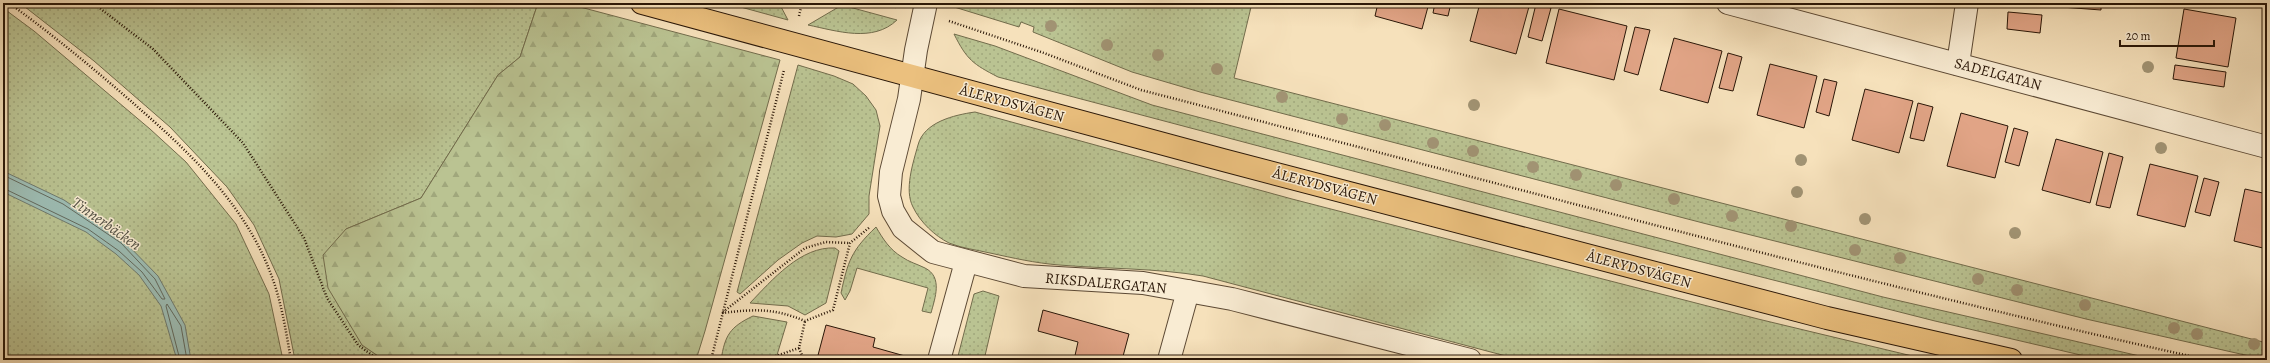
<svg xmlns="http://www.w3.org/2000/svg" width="2270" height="363" viewBox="0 0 2270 363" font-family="Alegreya,serif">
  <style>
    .grass { fill: url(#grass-dots); stroke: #726c4c }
    .forest { fill: url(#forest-firs); stroke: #726c4c }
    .water { fill: #9dbdb4; stroke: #6f7a6f }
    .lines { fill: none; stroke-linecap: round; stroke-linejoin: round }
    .shore { stroke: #636a5e; stroke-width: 1 }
    .building { fill: #e1a486; stroke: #291607 }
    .minor-casing { stroke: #5c4934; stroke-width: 24 }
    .major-casing { stroke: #291607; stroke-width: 24 }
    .path { stroke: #291607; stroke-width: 2.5; stroke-dasharray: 1 2; stroke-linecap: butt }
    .minor { stroke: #f9ecd3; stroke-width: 22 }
    .major { stroke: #ebc07e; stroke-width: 22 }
    .tree { fill: #a19373 }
    .labels { text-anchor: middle; stroke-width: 3; stroke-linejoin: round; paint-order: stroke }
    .street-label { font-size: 15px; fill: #291607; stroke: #f9ecd3 }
    .water-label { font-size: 16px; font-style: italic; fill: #525044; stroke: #f9ecd3 }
  </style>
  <defs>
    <pattern id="grass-dots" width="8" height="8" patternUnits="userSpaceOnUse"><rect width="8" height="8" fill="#bac392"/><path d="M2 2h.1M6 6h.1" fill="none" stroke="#a0a77c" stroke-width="1.8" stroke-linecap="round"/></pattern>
    <pattern id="forest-firs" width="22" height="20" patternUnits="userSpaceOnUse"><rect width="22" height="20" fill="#bac392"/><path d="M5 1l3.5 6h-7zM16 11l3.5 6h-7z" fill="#a0a77c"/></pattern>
  </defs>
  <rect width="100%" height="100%" fill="#f6e1bb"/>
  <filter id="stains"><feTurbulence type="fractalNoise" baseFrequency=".005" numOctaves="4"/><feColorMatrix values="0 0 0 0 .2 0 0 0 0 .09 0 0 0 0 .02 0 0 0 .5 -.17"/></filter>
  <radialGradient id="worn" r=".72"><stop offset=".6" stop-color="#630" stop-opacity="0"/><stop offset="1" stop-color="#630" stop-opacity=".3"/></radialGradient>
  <g class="grass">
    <path d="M20,3H538L520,57L498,75L421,198L346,229L362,345L384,360H295L279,279L254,225L227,187L170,127L94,61Z"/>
    <path d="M726,3H779L788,20Z"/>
    <path d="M951,3H1252L1234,78L2267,343V360L2086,319L1703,223L1200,92L1132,72L1033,32L1034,27L1021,22L1019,27L951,6Z"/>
    <path d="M842,5L897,20C873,43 837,31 808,25Z"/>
    <path d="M3,8L34,31L150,129L186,162L215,198L236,224L269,294L283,360H3Z"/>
    <path d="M954,34L995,46L1152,105L1883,297L2157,360H2102L1935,321L1572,229L998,77C973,64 967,60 954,34Z"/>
    <path d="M798,65L834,76L853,84L866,96L876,110L880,126L869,196V214L852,234L836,237L817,236L802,243L778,260L740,294L737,292Z"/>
    <path d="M975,112L1292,199L1758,319L1929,360H1521L1203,276C1155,268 1107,269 1059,265C1035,263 1013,258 990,253C977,250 961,248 949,243C935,236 920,222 913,207C904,190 913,163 918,145C924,122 954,115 975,112Z"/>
    <path d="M876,227C883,239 890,250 902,257C909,262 917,264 925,268C943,277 935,298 931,313L922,311L928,288L857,268L850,291L845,300L841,293C848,261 851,251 876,227Z"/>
    <path d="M835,248L839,251L826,303L805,315L788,306L750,303C772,280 801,246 835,248Z"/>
    <path d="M983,291L999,296L984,360H957L974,294Z"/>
    <path d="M753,316L787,322L777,355L791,360H721C725,335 730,327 753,316Z"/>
  </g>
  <path class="forest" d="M538,3H565L780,60L705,331L696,360H384L362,345L328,288L323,255L346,229L421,198L498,75L520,57Z"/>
  <path class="water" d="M3,171L64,200L123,240L158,276L185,325L191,360H177L161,306L139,275L116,254L86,232L3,192Z"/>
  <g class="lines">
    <g class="shore">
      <path d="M3,175L63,204L121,243L155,279L165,299H162L142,272L119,251L88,229L3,188"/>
      <path d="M180,360L166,306L167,304L181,326L187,360"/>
    </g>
  </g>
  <g class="building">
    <path d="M1378,3H1429L1422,29L1375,16Z"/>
    <path d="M1435,3H1451L1448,16L1433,13Z"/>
    <path d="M1480,3H1530L1516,54L1470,41Z"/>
    <path d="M2048,3H2101V10L2048,6Z"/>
    <path d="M1536,4L1551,8L1542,41L1528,37Z"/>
    <path d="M1559,9L1627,26L1614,80L1546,63Z"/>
    <path d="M2184,9L2236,18L2228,67L2176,58Z"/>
    <path d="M2008,12L2042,15L2040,33L2007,29Z"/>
    <path d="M1635,27L1650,30L1638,75L1624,71Z"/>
    <path d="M1674,38L1722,51L1708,103L1660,90Z"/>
    <path d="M1728,53L1742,57L1733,91L1719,88Z"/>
    <path d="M1770,64L1817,76L1804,128L1757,115Z"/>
    <path d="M2175,65L2226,72L2224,87L2173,79Z"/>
    <path d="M1824,79L1837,82L1829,116L1816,112Z"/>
    <path d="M1865,89L1913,101L1899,153L1852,140Z"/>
    <path d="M1918,103L1933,107L1924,141L1910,138Z"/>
    <path d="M1961,113L2008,126L1995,178L1947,166Z"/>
    <path d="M2014,128L2028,132L2019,166L2005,162Z"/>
    <path d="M2056,139L2103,152L2090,203L2042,190Z"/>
    <path d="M2109,153L2123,157L2110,208L2096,205Z"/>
    <path d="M2150,164L2198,176L2185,227L2137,215Z"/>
    <path d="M2204,178L2219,182L2210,216L2195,212Z"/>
    <path d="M2245,189L2267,194V249L2234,241Z"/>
    <path d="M1043,310L1129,334L1122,360H1074L1078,342L1038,331Z"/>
    <path d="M826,325L875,338L873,347L919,360L817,359Z"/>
    <path d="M1210,356L1225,360H1209Z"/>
  </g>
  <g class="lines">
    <defs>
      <g id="minor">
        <path d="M926,3L916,50L909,99L891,172L889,196L893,211L903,228L933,252L1024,276L1143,283L1232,299L1470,360"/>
        <path d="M1728,3L2267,147"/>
        <path d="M1958,64L1967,3"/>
        <path d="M939,360L966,262"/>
        <path d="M1169,360L1188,291"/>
      </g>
      <path id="major" d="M642,3L1223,160L1827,318L2011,360"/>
    </defs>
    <use href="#minor" class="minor-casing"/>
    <use href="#major" class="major-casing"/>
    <g class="path">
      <path d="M9,3C49,32 87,63 125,96C184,147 245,202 272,277C282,304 286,332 291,360"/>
      <path d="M93,3L153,49L243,143L304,238L327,298L358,345L379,360"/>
      <path d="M881,3L896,7"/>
      <path d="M799,16L802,3"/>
      <path d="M949,21L1044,53L1141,90C1496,182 1850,281 2208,360"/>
      <path d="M723,312L805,248L826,242L850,243"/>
      <path d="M722,313C756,309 773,308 805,321L833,310L850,243L870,227"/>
      <path d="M711,360L784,70"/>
      <path d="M764,360L799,348"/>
      <path d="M804,360L799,348L805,321"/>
    </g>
    <use href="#minor" class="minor"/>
    <use href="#major" class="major"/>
  </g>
  <g class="tree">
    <circle cx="1051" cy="26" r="6"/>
    <circle cx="1107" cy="45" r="6"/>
    <circle cx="1158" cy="55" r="6"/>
    <circle cx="2148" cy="67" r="6"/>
    <circle cx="1217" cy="69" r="6"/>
    <circle cx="1282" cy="97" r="6"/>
    <circle cx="1474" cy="105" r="6"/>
    <circle cx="1342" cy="119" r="6"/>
    <circle cx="1385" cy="125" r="6"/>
    <circle cx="1433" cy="143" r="6"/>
    <circle cx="2161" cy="148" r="6"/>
    <circle cx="1473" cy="151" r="6"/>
    <circle cx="1801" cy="160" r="6"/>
    <circle cx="1533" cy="167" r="6"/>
    <circle cx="1576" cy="175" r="6"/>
    <circle cx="1616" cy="185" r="6"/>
    <circle cx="1797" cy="192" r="6"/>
    <circle cx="1674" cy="199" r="6"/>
    <circle cx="1732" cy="216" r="6"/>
    <circle cx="1865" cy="219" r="6"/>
    <circle cx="1791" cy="226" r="6"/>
    <circle cx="2015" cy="233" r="6"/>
    <circle cx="1855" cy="250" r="6"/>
    <circle cx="1900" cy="258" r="6"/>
    <circle cx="1978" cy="279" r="6"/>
    <circle cx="2017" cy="290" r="6"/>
    <circle cx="2085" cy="305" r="6"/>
    <circle cx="2174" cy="328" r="6"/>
    <circle cx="2197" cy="334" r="6"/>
    <circle cx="2254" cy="344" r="6"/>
  </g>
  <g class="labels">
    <g class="street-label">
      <text transform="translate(1998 74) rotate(15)" y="5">SADELGATAN</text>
      <text transform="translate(1012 103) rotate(15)" y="5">ÅLERYDSVÄGEN</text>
      <text transform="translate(1325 186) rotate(15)" y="5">ÅLERYDSVÄGEN</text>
      <text transform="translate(1639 269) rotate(15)" y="5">ÅLERYDSVÄGEN</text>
      <text transform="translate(1106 283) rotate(5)" y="5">RIKSDALERGATAN</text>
    </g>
    <g class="water-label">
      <text transform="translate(107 223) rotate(35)" y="6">Tinnerbäcken</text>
    </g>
  </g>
  <rect width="2270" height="363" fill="none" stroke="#f6e1bb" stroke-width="16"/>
  <rect x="4" y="4" width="2262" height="355" fill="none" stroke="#291607" stroke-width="2"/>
  <rect x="8" y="8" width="2254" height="347" fill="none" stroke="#291607"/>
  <path d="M2120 40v6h94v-6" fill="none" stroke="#291607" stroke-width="2"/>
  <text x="2126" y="40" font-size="12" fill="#291607" stroke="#f9ecd3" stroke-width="3" paint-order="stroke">20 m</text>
  <rect width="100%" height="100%" filter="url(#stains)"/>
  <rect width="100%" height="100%" fill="url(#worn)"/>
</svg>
